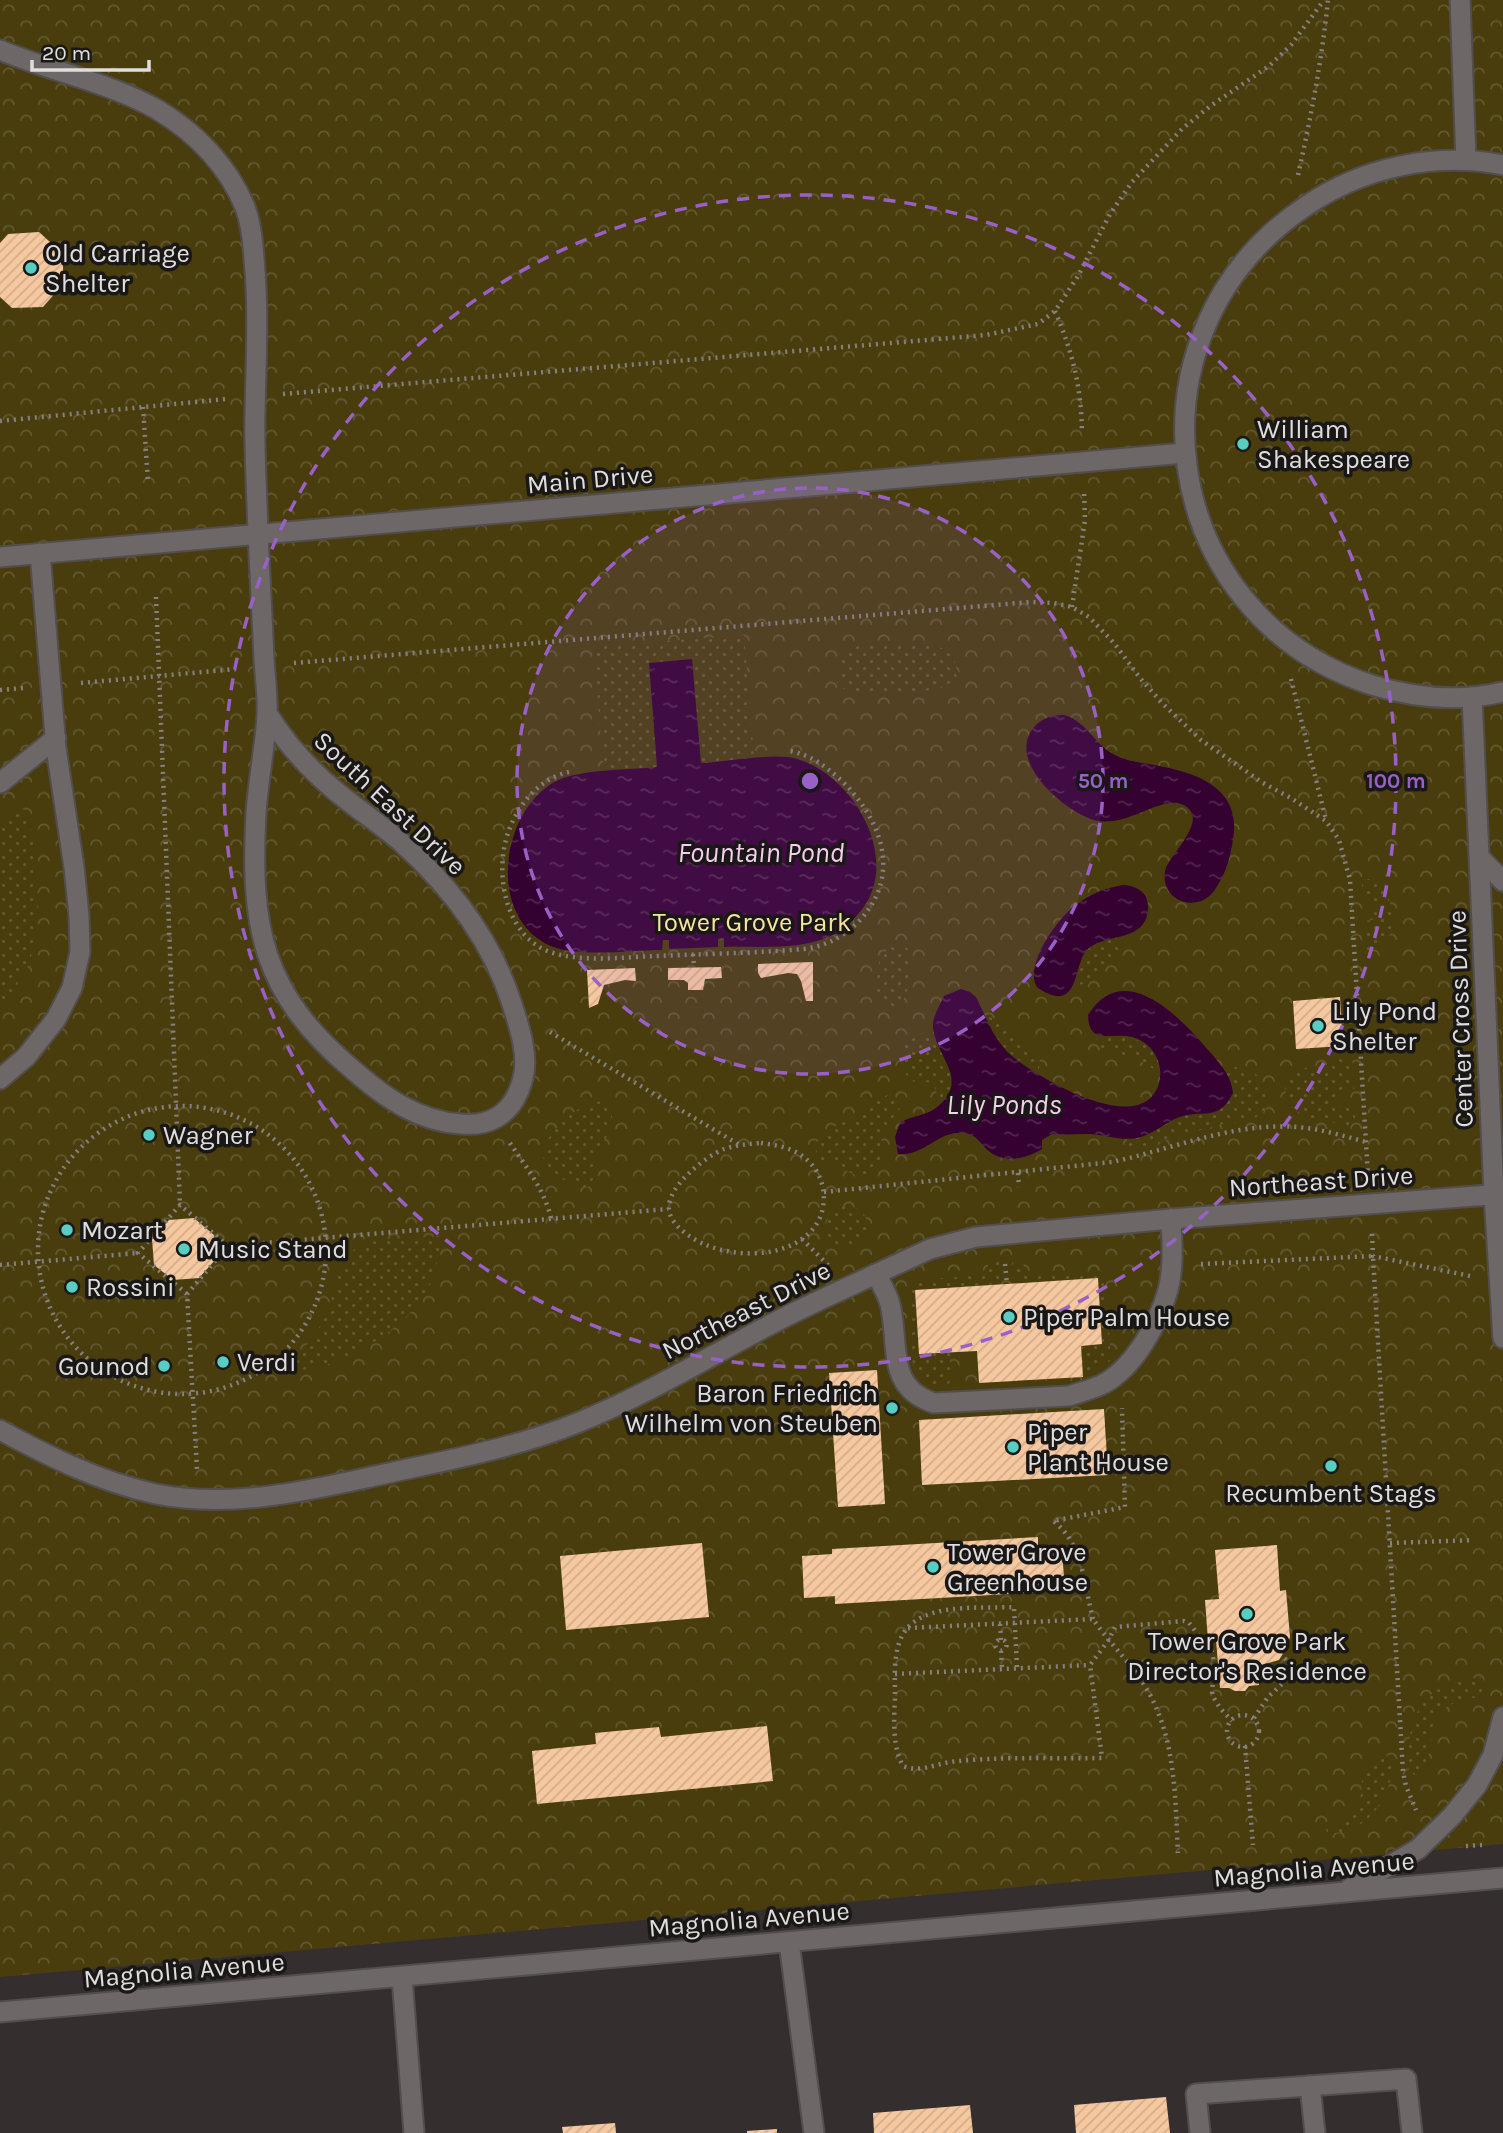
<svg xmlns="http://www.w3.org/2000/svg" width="1503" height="2133" viewBox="0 0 1503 2133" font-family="Karla,sans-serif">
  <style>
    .park { fill: url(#park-crowns) }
    .garden { fill: url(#garden-dots) }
    .water { fill: url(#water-ripples) }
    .building { fill: url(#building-hatch) }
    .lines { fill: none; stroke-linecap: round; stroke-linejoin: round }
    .service-casing { stroke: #524e4d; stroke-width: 23 }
    .pedestrian-casing { stroke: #524e4d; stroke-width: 23 }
    .minor-casing { stroke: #524e4d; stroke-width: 23 }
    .tertiary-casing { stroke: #524e4d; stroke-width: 23 }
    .path { stroke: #858180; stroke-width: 4.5; stroke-dasharray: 2 5; stroke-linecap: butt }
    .service { stroke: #6d6867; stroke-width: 19 }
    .pedestrian { stroke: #6d6867; stroke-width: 19 }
    .minor { stroke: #6d6867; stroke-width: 19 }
    .tertiary { stroke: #6d6867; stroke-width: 19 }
    .ring { fill: none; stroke: #9961c8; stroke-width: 3.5; stroke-dasharray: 12 9 }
    .poi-dot { fill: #57cec1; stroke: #1a1817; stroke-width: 2.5 }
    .labels { text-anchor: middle; stroke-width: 7; stroke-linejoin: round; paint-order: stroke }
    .poi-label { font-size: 26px; fill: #e0dddc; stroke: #1a1817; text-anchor: start }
    .street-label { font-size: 26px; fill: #e0dddc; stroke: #1a1817 }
    .park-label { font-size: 26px; fill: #f9e49c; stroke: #1a1817 }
    .water-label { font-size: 28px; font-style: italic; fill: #f6cdee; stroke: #1a1817 }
    .centre { fill: #9961c8; stroke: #1a1817; stroke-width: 3.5 }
    .ring-label { font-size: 21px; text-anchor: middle; font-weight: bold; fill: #9961c8; stroke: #1a1817; stroke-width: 7; stroke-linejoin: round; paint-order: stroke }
  </style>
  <defs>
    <pattern id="park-crowns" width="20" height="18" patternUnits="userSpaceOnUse" patternTransform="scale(1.75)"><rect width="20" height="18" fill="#493d0e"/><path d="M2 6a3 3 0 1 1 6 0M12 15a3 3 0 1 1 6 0" fill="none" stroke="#635930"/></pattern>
    <pattern id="garden-dots" width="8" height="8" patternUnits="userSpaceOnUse" patternTransform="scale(1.75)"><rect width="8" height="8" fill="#493d0e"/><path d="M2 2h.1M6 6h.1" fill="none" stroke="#635930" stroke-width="1.8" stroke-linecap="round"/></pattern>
    <pattern id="water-ripples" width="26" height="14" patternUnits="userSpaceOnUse" patternTransform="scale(1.75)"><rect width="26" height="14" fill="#350131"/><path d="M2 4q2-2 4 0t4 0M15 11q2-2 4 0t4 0" fill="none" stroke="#52264e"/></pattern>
    <pattern id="building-hatch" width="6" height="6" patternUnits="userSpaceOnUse" patternTransform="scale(1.75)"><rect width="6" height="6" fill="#f6c89f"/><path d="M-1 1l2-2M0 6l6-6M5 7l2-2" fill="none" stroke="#d2ad8c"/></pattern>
  </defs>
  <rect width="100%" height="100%" fill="#342f2e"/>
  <path class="park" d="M0,0H1503V1844L0,1977Z"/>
  <g class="garden">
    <path d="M744,635L754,758L701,763L692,659L649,663L657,767L604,772L593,647Z"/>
    <path d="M910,642C935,643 961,649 956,680C932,695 862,702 838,686L837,678L842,653L850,647Z"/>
    <path d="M20,809H24C39,845 43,923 30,960C23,977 13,993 0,1005V827Z"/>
    <path d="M1361,878C1367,879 1373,879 1378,882C1391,890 1398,928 1387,940C1382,946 1374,949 1367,951L1365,921L1373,920L1372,904H1365Z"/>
    <path d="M1123,937C1117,960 1097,982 1073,987C1087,948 1079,946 1123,937Z"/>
    <path d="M895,946H904L911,951C914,970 910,985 902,1003L890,1008L882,1006C875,991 873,965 885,952C888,949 892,948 895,946Z"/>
    <path d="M989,1017C1007,1020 1014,1031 1026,1043C1029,1047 1035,1051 1038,1056C1041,1062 1040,1067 1037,1073C1013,1059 997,1043 986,1018Z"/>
    <path d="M933,1027C939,1055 966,1079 940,1104L934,1084C926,1080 917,1084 911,1079C898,1071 901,1047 907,1035L925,1033Z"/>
    <path d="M1096,1034C1116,1040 1135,1033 1151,1049C1157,1055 1160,1061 1161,1070C1152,1070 1148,1065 1140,1061C1127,1054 1110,1055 1098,1046Z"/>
    <path d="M1352,1055L1354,1089L1337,1090L1338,1107L1355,1106V1119L1351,1125C1343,1126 1337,1123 1329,1122C1302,1117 1284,1111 1285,1079C1304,1062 1309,1071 1329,1064C1337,1061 1344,1057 1352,1055Z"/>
    <path d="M1241,1066C1253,1070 1259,1075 1265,1087C1270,1096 1270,1109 1260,1115C1250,1122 1235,1122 1223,1124C1192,1132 1161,1142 1129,1150L1127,1139C1149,1138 1163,1121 1184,1116C1192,1114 1203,1115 1212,1114L1232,1086L1223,1070Z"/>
    <path d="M890,1093L900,1101V1108L881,1134L883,1167L869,1175H856L820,1160L816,1151L817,1142L837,1125L865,1110Z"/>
    <path d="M601,1101L610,1106L613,1121L606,1138L598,1147L595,1176L588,1187L575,1188L566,1180L556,1178C551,1171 543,1164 543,1154C543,1138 567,1116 580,1108C586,1104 595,1103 601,1101Z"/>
    <circle cx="847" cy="1227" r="21"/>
    <path d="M441,1236C439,1253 436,1274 428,1289C412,1320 367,1350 335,1362C318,1368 300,1370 282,1373C298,1356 315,1337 325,1317C337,1293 334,1258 360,1246C378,1237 420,1238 441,1236Z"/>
    <path d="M1023,1259L1024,1272L1027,1275L1100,1271L1105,1273L1111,1360L1092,1374L1083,1377L1081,1346L1102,1344L1098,1278L1013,1284L1012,1260Z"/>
    <path d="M999,1261L1000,1284L915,1290L919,1354L950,1352V1381L948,1385C900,1395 910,1320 908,1291L918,1280L986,1275L988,1272V1262Z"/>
    <path d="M1481,1677L1482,1696C1468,1699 1451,1702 1441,1711C1422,1727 1440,1774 1409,1773C1407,1737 1410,1700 1449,1684C1459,1680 1470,1679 1481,1677Z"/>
    <path d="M1392,1755C1396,1781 1379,1816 1355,1827C1346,1832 1337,1833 1327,1834L1326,1827C1390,1817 1334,1762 1392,1755Z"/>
  </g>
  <g class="water">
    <path d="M692,659L701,763C725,762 775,752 797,759C854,775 904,862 859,913C852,921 845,929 835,934C802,951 760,946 724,947V938L718,939V947L669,949V940H663L662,950C631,950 579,958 551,946C486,918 500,811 556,781C581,769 629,770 657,767L649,663Z"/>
    <path d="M1064,715C1087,721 1096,747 1117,756C1132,763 1148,763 1164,767C1199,774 1237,789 1234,831C1232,852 1227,873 1214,891C1197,914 1160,901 1165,871C1168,855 1214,817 1181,804C1160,796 1125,829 1094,820C1064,811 1004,760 1035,726C1042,718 1053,715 1064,715Z"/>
    <path d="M1123,885C1130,885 1139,888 1143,893C1147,896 1148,904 1148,908C1147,942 1108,933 1089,948C1072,960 1082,1017 1038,988C1022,967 1059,916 1077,904C1092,893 1106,888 1123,885Z"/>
    <path d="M961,989L970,992L976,997C987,1018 993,1040 1012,1056C1038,1078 1143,1140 1159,1083C1165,1061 1150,1039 1127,1036C1108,1034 1089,1044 1088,1015C1122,961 1174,1011 1202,1043C1214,1057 1232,1074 1233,1093C1219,1121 1206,1110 1183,1116C1168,1120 1158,1131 1144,1136C1126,1143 1108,1135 1090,1134C1077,1134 1065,1135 1052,1134L1042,1140V1149C1027,1158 1006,1164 990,1152C981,1145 977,1134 964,1133C938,1130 924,1157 898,1154L895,1137L900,1123C910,1116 925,1116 936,1108C971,1080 937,1059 933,1028C932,1017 940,1005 944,996Z"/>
  </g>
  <g class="building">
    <path d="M39,232L62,253L64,283L43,307L12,308L0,297V243L8,234Z"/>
    <path d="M813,962V1001H806L801,981L797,974L788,973L761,978L758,973V964Z"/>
    <path d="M721,967L722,978L705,979L703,990H688V983L684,980H668V968Z"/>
    <path d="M635,968L636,981L625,980L604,985L598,1004L589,1008L587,970Z"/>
    <path d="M1340,997L1343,1046L1296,1049L1293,1001Z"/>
    <path d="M194,1218L214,1235L216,1259L199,1278L173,1280L154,1265L152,1239L169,1220Z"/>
    <path d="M1098,1278L1102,1344L1081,1346L1083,1377L979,1383L977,1351L919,1354L915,1290Z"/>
    <path d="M877,1370L885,1504L838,1507L829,1373Z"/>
    <path d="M1104,1409L1108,1475L922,1485L919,1420Z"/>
    <path d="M1038,1537V1552L1062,1551L1064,1577L1041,1579L1042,1592L835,1604V1596L804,1598L802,1556L832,1554V1549Z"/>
    <path d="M702,1543L709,1617L566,1630L560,1556Z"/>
    <path d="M1277,1545L1280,1591L1286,1590L1290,1637L1287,1647L1279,1660L1257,1666L1259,1685L1249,1686L1245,1691H1235L1229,1688H1220L1216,1640L1208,1641L1205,1600L1219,1599L1215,1550Z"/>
    <path d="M767,1726L773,1781L537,1804L532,1751L596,1744L595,1733L659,1727L661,1737Z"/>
    <path d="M1166,2097L1170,2133H1076L1074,2105Z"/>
    <path d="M970,2105L973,2133H874L873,2113Z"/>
    <path d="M615,2123L616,2133H563L562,2127Z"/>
    <path d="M777,2129V2133H747V2131Z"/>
  </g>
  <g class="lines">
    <defs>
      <g id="service">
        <path d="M876,1274C881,1284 887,1293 890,1304C900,1344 885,1387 934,1403L1069,1396C1081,1392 1094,1389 1105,1383C1135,1366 1159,1322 1168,1290C1174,1267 1172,1242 1171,1219"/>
        <path d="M789,1942L814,2133"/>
        <path d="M402,1977L414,2133"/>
        <path d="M1310,2086L1315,2133"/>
        <path d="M1200,2133L1196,2094L1406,2079L1412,2133"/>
      </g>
      <g id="pedestrian">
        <path d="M0,50C52,72 109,82 158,110C196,133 228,166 245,207C251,223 253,242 254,259C259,310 256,362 255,413C254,453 257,494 258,534"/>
        <path d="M1480,858L1503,881"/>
        <path d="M876,1274L930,1249L976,1237L1171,1219"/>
      </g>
      <g id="minor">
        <path d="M258,534C260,576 262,617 264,659C265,677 268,696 267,715C265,748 258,781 256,814C250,928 262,993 352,1069C384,1097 417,1121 461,1124C495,1127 515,1110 523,1078C529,1055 519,1026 512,1004C492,941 451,887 401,842C379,823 354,807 332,788C306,766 285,742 267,713"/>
        <path d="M0,557L1185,453"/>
        <path d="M0,783L56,738"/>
        <path d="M0,1079L26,1057L56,1019L72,988L80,952L79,916L74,867L56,748L40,553"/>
        <path d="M1171,1219L1503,1194"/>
        <path d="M0,1430C50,1457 100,1482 156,1494C226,1508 298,1493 366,1478C437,1462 510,1450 577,1423C649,1394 716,1352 785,1317C815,1302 846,1288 876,1274"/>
      </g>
      <g id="tertiary">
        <path d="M1460,0L1466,160"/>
        <path d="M1503,165C1435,152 1363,167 1306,206C1118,332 1155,615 1372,685C1414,698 1460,702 1503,692"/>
        <path d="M1472,697L1494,1195L1503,1338"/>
        <path d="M1349,1889L1418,1849L1452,1816L1477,1785L1493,1755L1503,1717"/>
        <path d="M0,2012L1503,1878"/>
      </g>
    </defs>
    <use href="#service" class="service-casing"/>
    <use href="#pedestrian" class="pedestrian-casing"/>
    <use href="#minor" class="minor-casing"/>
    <use href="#tertiary" class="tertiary-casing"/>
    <g class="path">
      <path d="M1298,175C1311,117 1322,59 1328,0"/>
      <path d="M1055,311C1073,354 1081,386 1082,432"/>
      <path d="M283,394L986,335L1038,324L1055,311L1078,276L1110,214L1132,182L1182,129L1209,107L1269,66L1291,45L1324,0"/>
      <path d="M143,407L148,482"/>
      <path d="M0,421L226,399"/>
      <path d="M156,597L180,1205"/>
      <path d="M1072,607L1085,520L1084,490"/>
      <path d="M294,663L1031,602L1054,603L1072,607L1089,617L1114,643L1140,678L1163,704L1201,740L1263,783L1291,798L1326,821L1339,840L1350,880L1368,1176"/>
      <path d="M1291,679L1326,820"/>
      <path d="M81,683L236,669"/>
      <path d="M0,690L24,688"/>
      <path d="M569,772C539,778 517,806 508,833C494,873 505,936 550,952C583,963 622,957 656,956C705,954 755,953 804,949C827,946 845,936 861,919C902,873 881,819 841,780C825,766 811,755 790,751"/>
      <path d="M693,954L694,967"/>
      <path d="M1342,1022L1358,1021"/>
      <path d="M550,1032L738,1144"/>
      <circle cx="182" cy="1250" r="144"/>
      <path d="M510,1143C526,1167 544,1189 551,1218"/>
      <path d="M761,1143C776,1145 794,1148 806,1159C827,1176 830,1210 812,1230C787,1258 738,1258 706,1245C692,1239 671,1226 669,1210C666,1187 706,1156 724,1149C736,1145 748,1144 761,1143Z"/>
      <path d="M1018,1173L1019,1187"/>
      <path d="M824,1192L1112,1162C1173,1149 1234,1122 1297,1127C1321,1129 1344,1136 1366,1142"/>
      <path d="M1372,1234L1373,1256L1470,1276"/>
      <path d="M802,1239L828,1265"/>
      <path d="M228,1246L668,1209"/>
      <path d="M1005,1264L1007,1284"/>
      <path d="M1201,1264L1373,1256L1403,1772L1406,1786L1416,1810"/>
      <path d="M0,1265L138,1253"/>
      <path d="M187,1294L138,1253L180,1205L228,1246L187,1294L197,1469"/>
      <path d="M1390,1543L1473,1540"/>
      <path d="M1093,1619C1084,1585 1083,1543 1053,1521L1125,1507L1122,1408"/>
      <path d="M1000,1624L1001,1640"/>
      <path d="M908,1628L1093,1619C1110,1644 1133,1665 1148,1691C1176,1741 1175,1797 1178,1853"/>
      <circle cx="1001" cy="1645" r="5.5"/>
      <path d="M1001,1651L1002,1669"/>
      <path d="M1017,1667L1014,1607C980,1609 917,1601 901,1638C893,1656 895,1678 895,1697C894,1719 892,1746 903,1766C920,1773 934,1764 951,1762C999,1756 1053,1759 1102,1758L1090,1665L1108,1641L1115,1627L1184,1621L1189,1623L1212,1652L1214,1663L1212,1695L1220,1708L1232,1721"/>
      <path d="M895,1674L1090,1665"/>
      <circle cx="1243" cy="1731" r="16"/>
      <path d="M1254,1718L1268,1697L1294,1673L1293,1666L1282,1656"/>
      <path d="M1245,1746L1253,1845"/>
      <path d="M1466,1846L1482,1845"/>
    </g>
    <use href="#service" class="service"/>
    <use href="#pedestrian" class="pedestrian"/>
    <use href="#minor" class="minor"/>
    <use href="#tertiary" class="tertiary"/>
  </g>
  <circle cx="810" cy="781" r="293" fill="#9961c8" fill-opacity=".12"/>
  <g class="ring">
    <circle cx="810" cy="781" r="293"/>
    <circle cx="810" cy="781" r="586"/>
  </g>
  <g class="poi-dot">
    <circle cx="31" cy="268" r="7"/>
    <circle cx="1243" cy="444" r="7"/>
    <circle cx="1318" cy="1026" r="7"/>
    <circle cx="149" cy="1135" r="7"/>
    <circle cx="67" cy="1230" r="7"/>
    <circle cx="184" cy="1249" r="7"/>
    <circle cx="72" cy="1287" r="7"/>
    <circle cx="1009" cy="1317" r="7"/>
    <circle cx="223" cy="1362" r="7"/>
    <circle cx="164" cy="1366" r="7"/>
    <circle cx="892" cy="1408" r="7"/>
    <circle cx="1013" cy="1447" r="7"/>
    <circle cx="1331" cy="1466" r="7"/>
    <circle cx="933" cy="1567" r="7"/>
    <circle cx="1247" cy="1614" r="7"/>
  </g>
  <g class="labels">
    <g class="poi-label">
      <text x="45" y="262">Old Carriage<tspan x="45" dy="30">Shelter</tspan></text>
      <text x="1257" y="438">William<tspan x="1257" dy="30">Shakespeare</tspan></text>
      <text x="1332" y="1020">Lily Pond<tspan x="1332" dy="30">Shelter</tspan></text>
      <text x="163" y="1144">Wagner</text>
      <text x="81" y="1239">Mozart</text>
      <text x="198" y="1258">Music Stand</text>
      <text x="86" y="1296">Rossini</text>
      <text x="1023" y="1326">Piper Palm House</text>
      <text x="237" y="1371">Verdi</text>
      <text x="150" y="1375" text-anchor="end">Gounod</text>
      <text x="878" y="1402" text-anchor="end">Baron Friedrich<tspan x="878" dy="30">Wilhelm von Steuben</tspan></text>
      <text x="1027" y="1441">Piper<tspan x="1027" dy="30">Plant House</tspan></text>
      <text x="1331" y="1502" text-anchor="middle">Recumbent Stags</text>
      <text x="947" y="1561">Tower Grove<tspan x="947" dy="30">Greenhouse</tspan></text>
      <text x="1247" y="1650" text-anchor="middle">Tower Grove Park<tspan x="1247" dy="30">Director's Residence</tspan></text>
    </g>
    <g class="street-label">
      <text transform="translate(590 479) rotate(-5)" y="9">Main Drive</text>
      <text transform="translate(390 803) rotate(43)" y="9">South East Drive</text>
      <text transform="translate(1460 1019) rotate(-92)" y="9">Center Cross Drive</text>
      <text transform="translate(1321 1181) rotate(-4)" y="9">Northeast Drive</text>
      <text transform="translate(746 1310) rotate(-27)" y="9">Northeast Drive</text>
      <text transform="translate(1314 1869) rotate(-5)" y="9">Magnolia Avenue</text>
      <text transform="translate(749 1919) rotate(-5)" y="9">Magnolia Avenue</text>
      <text transform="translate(184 1970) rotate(-5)" y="9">Magnolia Avenue</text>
    </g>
    <g class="park-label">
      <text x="752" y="931">Tower Grove Park</text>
    </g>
    <g class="water-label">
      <text x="761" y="862">Fountain Pond</text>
      <text x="1004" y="1114">Lily Ponds</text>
    </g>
  </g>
  <circle cx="810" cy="781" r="10" class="centre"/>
  <g class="ring-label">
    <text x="1103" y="788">50 m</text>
    <text x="1396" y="788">100 m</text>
  </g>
  <path d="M32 60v10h117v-10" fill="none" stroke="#e0dddc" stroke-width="3.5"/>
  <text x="42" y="60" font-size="21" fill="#e0dddc" stroke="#1a1817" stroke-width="5" paint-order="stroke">20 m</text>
</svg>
